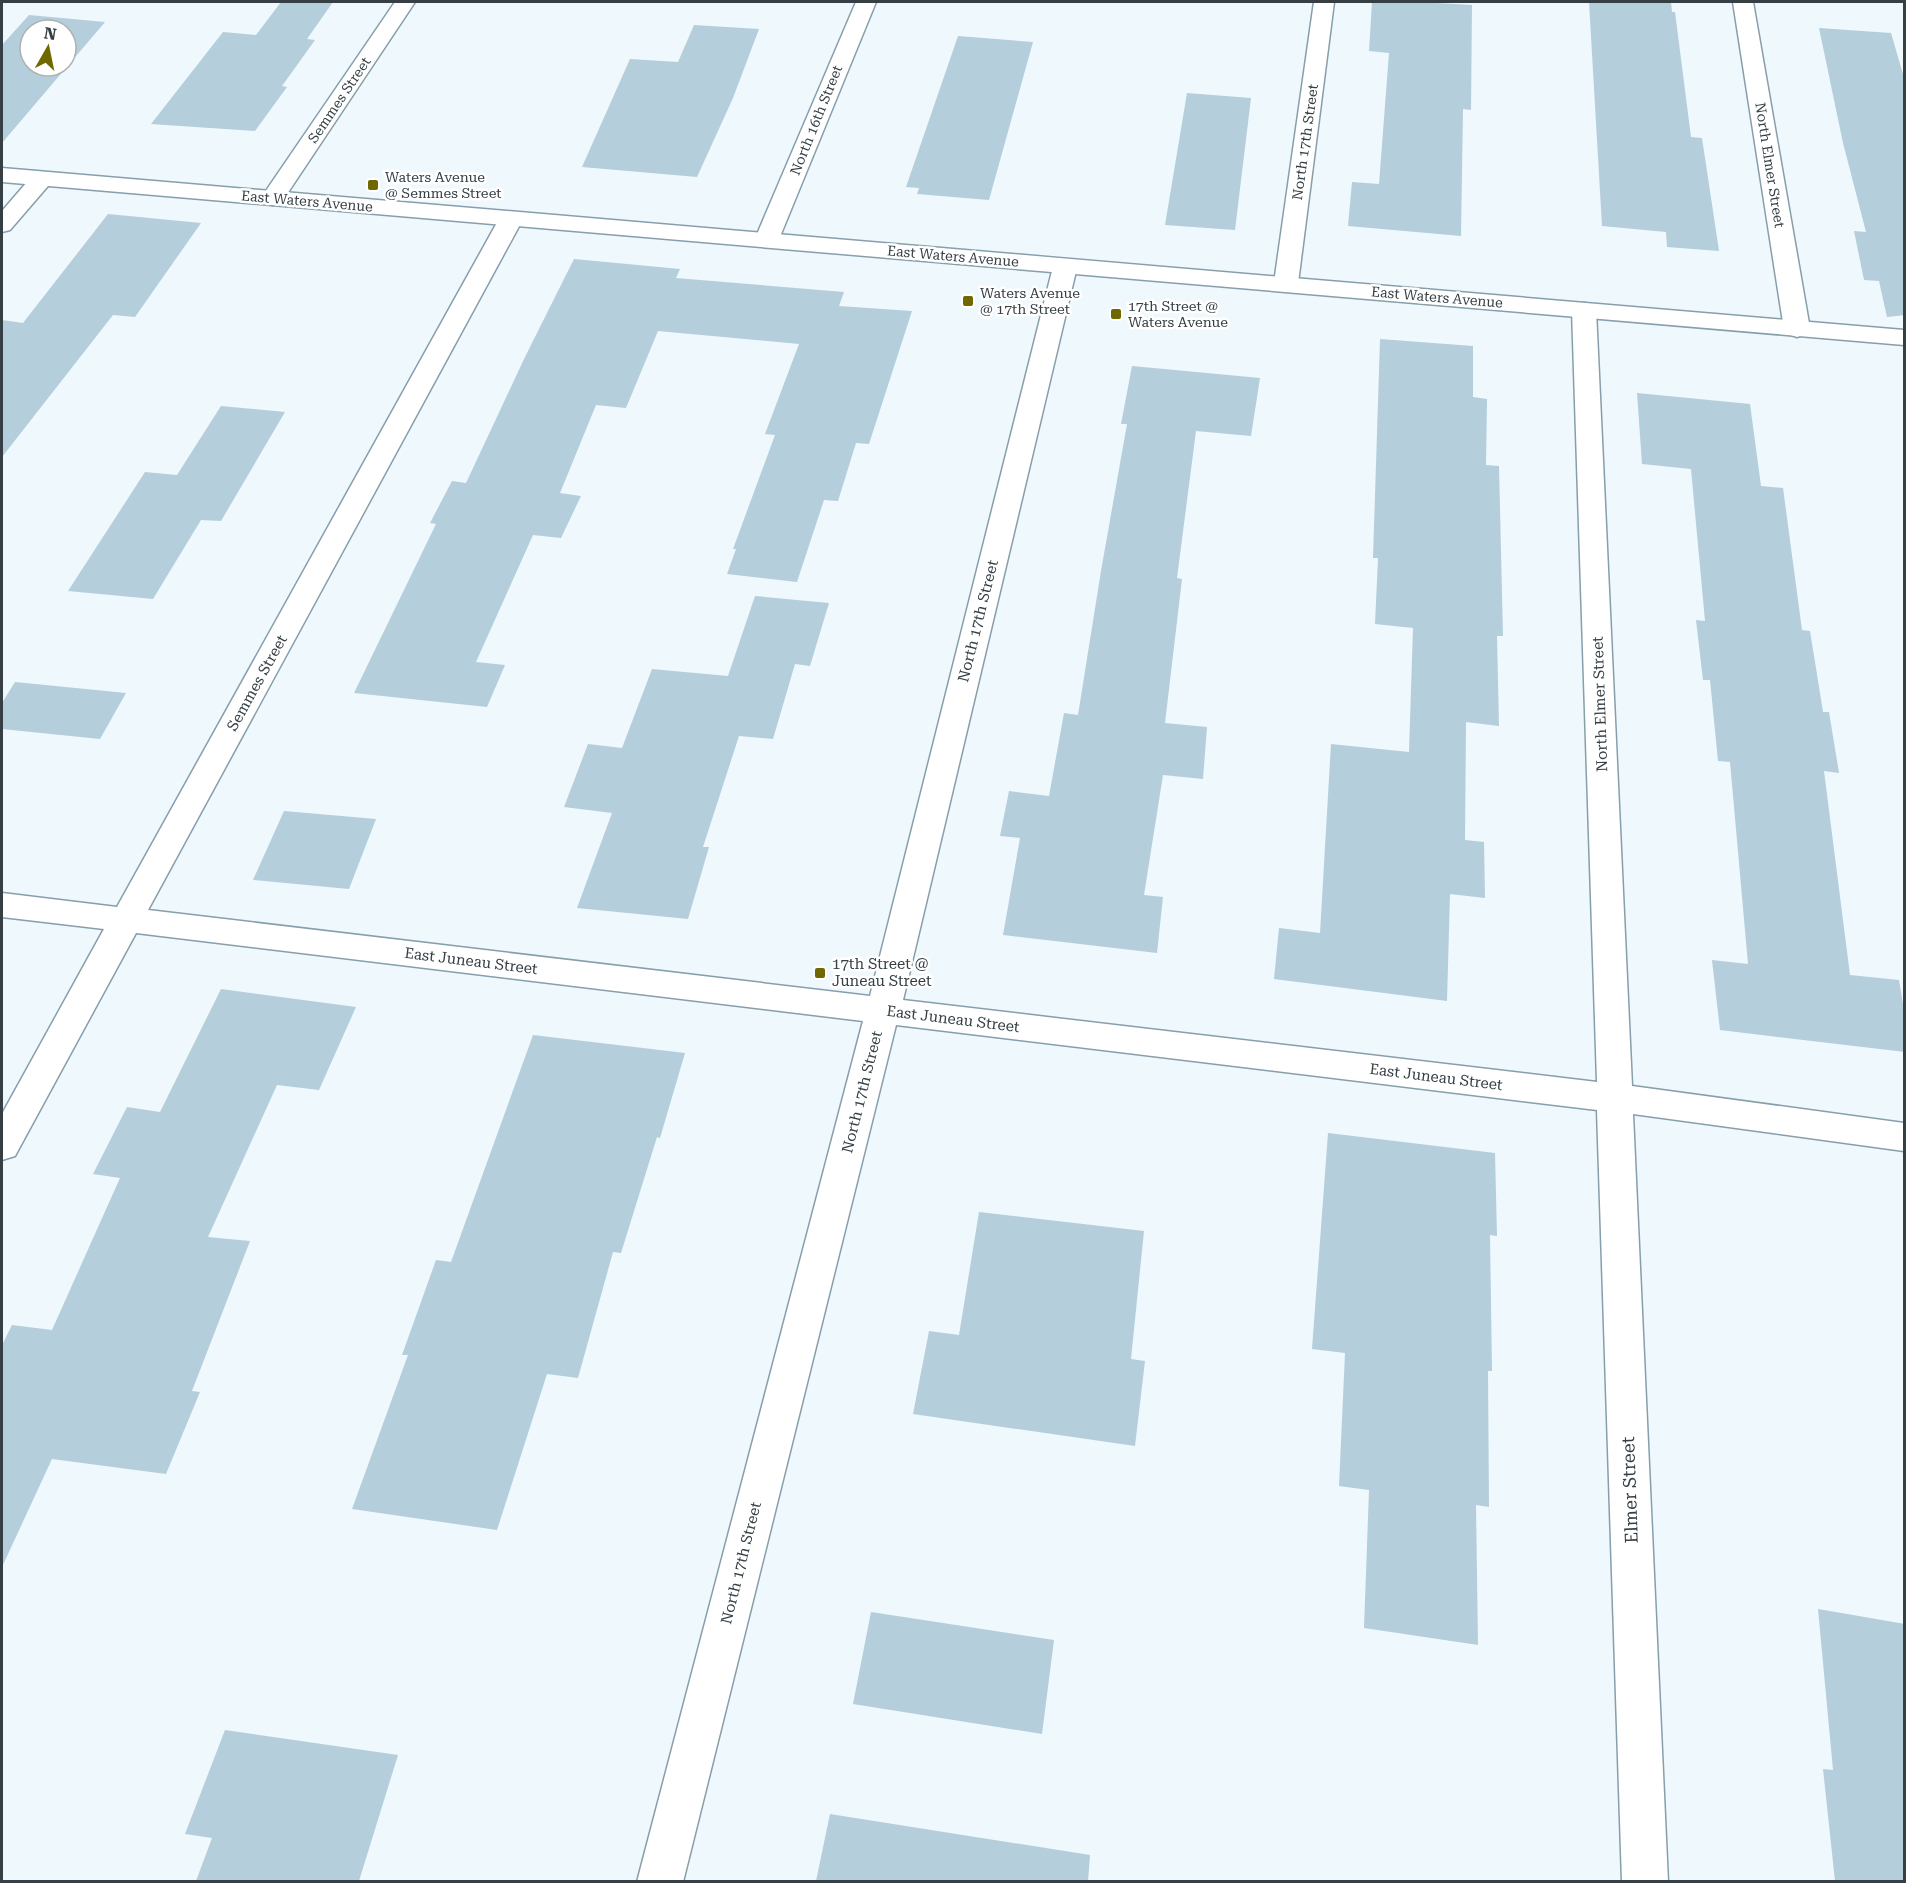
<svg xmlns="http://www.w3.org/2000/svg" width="1906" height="1883" viewBox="0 0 1906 1883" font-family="'Roboto Serif',serif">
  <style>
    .building { fill: #b5cedb; fill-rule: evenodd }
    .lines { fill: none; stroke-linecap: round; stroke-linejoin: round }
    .minor-casing { stroke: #879eab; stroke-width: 3 }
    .tertiary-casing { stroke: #879eab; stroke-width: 3 }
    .minor { fill: #fff; fill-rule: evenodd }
    .tertiary { fill: #fff; fill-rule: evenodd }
    .poi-dot { fill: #6f6800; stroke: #fff; stroke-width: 2 }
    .labels { text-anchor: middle; stroke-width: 5; stroke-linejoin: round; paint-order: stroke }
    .far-street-label { font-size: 14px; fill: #353f44; stroke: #fff }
    .far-poi-label { font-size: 14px; fill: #353f44; stroke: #fff; text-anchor: start }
    .street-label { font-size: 15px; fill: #353f44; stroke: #fff }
    .poi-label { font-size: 15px; fill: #353f44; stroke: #fff; text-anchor: start }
    .near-street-label { font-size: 18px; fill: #353f44; stroke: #fff }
  </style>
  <rect width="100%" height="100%" fill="#eef8fd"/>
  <g class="building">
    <path d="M281,2H333L307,39L315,40L282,86L287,87L255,131L151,124L223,32L256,35Z"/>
    <path d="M1372,2H1419L1472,5L1471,110L1463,109L1461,236L1348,226L1352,182L1379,184L1389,53L1369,51Z"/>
    <path d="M1589,2H1671L1672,12H1675L1691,137L1702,138L1719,251L1667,247L1666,232L1602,226Z"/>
    <path d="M29,15L105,22L2,143V45ZM30,30H66V66H30Z"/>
    <path d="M694,25L759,29L733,98L697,177L582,167L630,59L678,62Z"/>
    <path d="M1819,28L1891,33L1905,81V315L1887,317L1879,281L1864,280L1854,231L1866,232L1843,143Z"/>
    <path d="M958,36L1033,42L989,200L917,194L919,188L906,187Z"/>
    <path d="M1187,93L1251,98L1235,230L1165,225Z"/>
    <path d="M108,214L201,223L135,317L113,315L2,457V320L23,323Z"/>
    <path d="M574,259L680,269L676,278L844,292L839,306L912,311L869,444L856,443L838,501L824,500L797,582L727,574L736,549H733L775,435L765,434L799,344L658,331L626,408L596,405L560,493L581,496L561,538L533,535L476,662L505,665L487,707L354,693L436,524L430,523L452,481L466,483L525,357Z"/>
    <path d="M1380,339L1473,346V397L1487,399L1486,465L1499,466L1503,636H1497L1499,726L1466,722L1465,840L1484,842L1485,898L1450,894L1447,1001L1274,979L1279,928L1320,933L1331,744L1409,752L1413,628L1375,624L1378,558H1373Z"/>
    <path d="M1132,366L1260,378L1251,436L1196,431L1177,578L1182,579L1165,723L1207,727L1203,779L1163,775L1144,895L1163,897L1157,953L1003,935L1020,838L1000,836L1009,791L1049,796L1064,713L1078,715L1101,571L1127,424H1121Z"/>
    <path d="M1637,393L1750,404L1761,486L1783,488L1802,630L1810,631L1823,712H1829L1839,773L1824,771L1850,975L1899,980L1905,1016V1052L1720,1030L1712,960L1748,964L1730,762L1718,761L1710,680H1703L1696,620L1705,621L1691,469L1642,464Z"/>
    <path d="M221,406L285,412L221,521L201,520L153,599L68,591L145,472L177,475Z"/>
    <path d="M755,596L829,603L810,666L795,664L773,739L739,736L703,847H709L688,919L577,908L612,813L564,807L588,744L622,748L652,669L728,676Z"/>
    <path d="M15,682L126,693L100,739L2,729V703Z"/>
    <path d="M284,811L376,819L349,889L253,880Z"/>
    <path d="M221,989L356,1007L319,1090L277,1085L208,1237L250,1241L192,1391L200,1392L166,1474L52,1459L2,1567V1345L12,1325L52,1330L120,1178L93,1174L127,1107L160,1112Z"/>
    <path d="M533,1035L685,1053L660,1138L657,1137L621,1253L613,1252L578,1378L547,1374L497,1530L352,1509L408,1355H402L436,1260L451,1262Z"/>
    <path d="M1328,1133L1495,1153L1497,1236L1490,1235L1492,1371H1488L1489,1507L1476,1505L1478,1645L1364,1628L1369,1490L1339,1486L1345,1353L1312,1349Z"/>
    <path d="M979,1212L1144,1231L1131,1359L1145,1361L1135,1446L913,1414L929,1331L959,1335Z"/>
    <path d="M1818,1609L1905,1624V1881H1835L1823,1769L1833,1770Z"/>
    <path d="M871,1612L1054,1640L1042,1734L853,1704Z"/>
    <path d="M225,1730L398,1755L359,1881H196L212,1838L185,1834Z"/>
    <path d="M830,1814L1090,1855L1088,1881H816Z"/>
  </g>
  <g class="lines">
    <defs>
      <g id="minor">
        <path d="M395,2H415L281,203L273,205L265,203L261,198Z"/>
        <path d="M856,2H876L779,239L775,244L767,246L759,244L755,239Z"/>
        <path d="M1314,2H1334L1298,283L1295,288L1286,290L1277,288L1274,283Z"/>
        <path d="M1733,2H1753L1810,329L1806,334L1797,337L1788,334L1784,329Z"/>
        <path d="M42,172L50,174L54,179L10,230L2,232V211L34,174Z"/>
        <path d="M511,212L519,214L523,219L148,910L870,996L1053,267L1056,262L1065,260L1074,262L1077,267L903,1000L1597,1082L1572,310L1575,305L1584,303L1593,305L1596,310L1632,1086L1904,1123V1151L1633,1114L1668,1882H1622L1597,1110L896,1025L683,1882H637L863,1021L136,933L15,1156L2,1160V1114L104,929L2,917V893L117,907L499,219L503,214Z"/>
      </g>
      <path id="tertiary" d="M2,168L1904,330V345L2,182Z"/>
    </defs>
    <use href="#minor" class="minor-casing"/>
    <use href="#tertiary" class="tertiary-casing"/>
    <use href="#minor" class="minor"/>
    <use href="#tertiary" class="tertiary"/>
  </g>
  <g class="poi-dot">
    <rect x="367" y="179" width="12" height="12" rx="3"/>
    <rect x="962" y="295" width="12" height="12" rx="3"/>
    <rect x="1110" y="308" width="12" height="12" rx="3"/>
    <rect x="814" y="967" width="12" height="12" rx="3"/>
  </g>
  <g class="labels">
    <g class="far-street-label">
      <text transform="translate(339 100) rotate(-56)" y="5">Semmes Street</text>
      <text transform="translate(816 120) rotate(-68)" y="5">North 16th Street</text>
      <text transform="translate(1305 142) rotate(-82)" y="5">North 17th Street</text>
      <text transform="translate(1770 165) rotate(81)" y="5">North Elmer Street</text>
      <text transform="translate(307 201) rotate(5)" y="5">East Waters Avenue</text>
      <text transform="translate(953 256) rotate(5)" y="5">East Waters Avenue</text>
      <text transform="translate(1437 297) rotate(5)" y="5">East Waters Avenue</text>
    </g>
    <g class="far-poi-label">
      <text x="385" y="182">Waters Avenue<tspan x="385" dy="16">@ Semmes Street</tspan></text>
      <text x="980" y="298">Waters Avenue<tspan x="980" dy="16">@ 17th Street</tspan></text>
      <text x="1128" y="311">17th Street @<tspan x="1128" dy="16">Waters Avenue</tspan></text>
    </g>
    <g class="street-label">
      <text transform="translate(978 621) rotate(-76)" y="5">North 17th Street</text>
      <text transform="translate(257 683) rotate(-61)" y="5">Semmes Street</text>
      <text transform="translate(1600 704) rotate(-92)" y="5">North Elmer Street</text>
      <text transform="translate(471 961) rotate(7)" y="5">East Juneau Street</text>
      <text transform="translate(953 1019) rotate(7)" y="5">East Juneau Street</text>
      <text transform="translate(1436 1077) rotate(7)" y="5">East Juneau Street</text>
      <text transform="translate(862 1092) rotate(-76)" y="5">North 17th Street</text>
      <text transform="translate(741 1563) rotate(-76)" y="5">North 17th Street</text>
    </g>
    <g class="poi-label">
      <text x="832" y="969">17th Street @<tspan x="832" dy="17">Juneau Street</tspan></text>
    </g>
    <g class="near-street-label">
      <text transform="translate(1630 1490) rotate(-92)" y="6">Elmer Street</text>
    </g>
  </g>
  <rect width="1906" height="1883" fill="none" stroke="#353f44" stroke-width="6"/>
  <g transform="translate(48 48) rotate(9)"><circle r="28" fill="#ffffff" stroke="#aeb2b4" stroke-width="1.5"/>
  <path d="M0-4.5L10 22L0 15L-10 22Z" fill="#6f6800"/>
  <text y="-9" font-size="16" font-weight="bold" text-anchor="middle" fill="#353f44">N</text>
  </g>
</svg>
